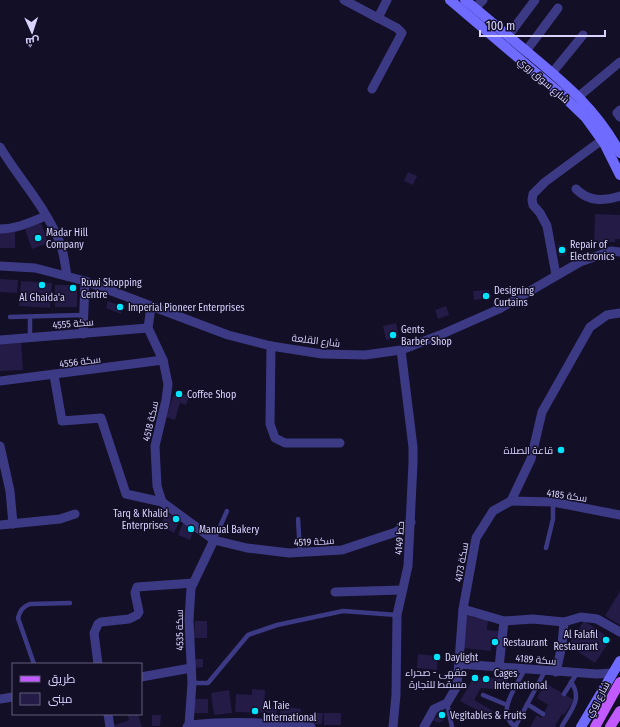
<svg xmlns="http://www.w3.org/2000/svg" width="620" height="727" viewBox="0 0 620 727" font-family="'Fira Sans Condensed',Cairo,sans-serif">
  <style>
    .building { fill: #241b47 }
    .lines { fill: none; stroke-linecap: round; stroke-linejoin: round }
    .lane { stroke: #3d3a85; stroke-width: 4.5 }
    .street { stroke: #3d3a85; stroke-width: 9 }
    .secondary { stroke: #6f6bff; stroke-width: 10 }
    .primary { stroke: #c25bff; stroke-width: 10 }
    .poi-dot { fill: #00e5ff; stroke: #130f26; stroke-width: 1.5 }
    .labels { text-anchor: middle; stroke-width: 3; stroke-linejoin: round; paint-order: stroke }
    .street-label { font-size: 10px; fill: #d9d4ff; stroke: #130f26 }
    .poi-label { font-size: 10px; fill: #d9d4ff; stroke: #130f26; text-anchor: start }
  </style>
  <rect width="100%" height="100%" fill="#130f26"/>
  <g class="building">
    <path d="M408,172L417,176L413,185L404,181Z"/>
    <path d="M595,214L620,215V239H615V242H604V244H594Z"/>
    <path d="M41,223L48,243L32,249L25,229Z"/>
    <rect x="0" y="232" width="15" height="16"/>
    <path d="M558,245H565L566,255L559,256Z"/>
    <path d="M0,279L18,280L17,293L0,292Z"/>
    <path d="M21,281L52,283L50,308L19,306Z"/>
    <rect x="55" y="285" width="22" height="22"/>
    <path d="M489,290L490,298L474,300L473,291Z"/>
    <path d="M108,301L123,307L121,314L106,308Z"/>
    <path d="M446,306L449,315L438,319L435,310Z"/>
    <path d="M396,323L399,337L386,340L383,326Z"/>
    <path d="M21,343L23,370L0,371V344Z"/>
    <path d="M178,392L189,396L186,405L180,403L175,420L166,417L174,394Z"/>
    <path d="M163,511L180,520L174,533L163,527Z"/>
    <path d="M183,523L195,528L190,540L178,535Z"/>
    <path d="M620,591V625L605,616Z"/>
    <path d="M466,612L473,613L472,617L488,619L487,630L499,631L497,647L491,646V651L462,648Z"/>
    <path d="M195,621H207V638H194Z"/>
    <path d="M584,621L611,639L595,663L568,645Z"/>
    <path d="M418,654L438,656L437,670L417,668Z"/>
    <path d="M194,659H203V667L194,668Z"/>
    <path d="M474,677L508,679L507,690L481,688L474,700L493,711L490,717L460,701Z"/>
    <path d="M545,683L574,700L564,715L562,714L555,726L557,727H530L537,715L541,718L548,705L537,698Z"/>
    <path d="M252,689L265,690L264,713L235,712L236,694L252,695Z"/>
    <path d="M229,690L232,713L214,715L211,693Z"/>
    <path d="M193,699H208V713H194Z"/>
    <path d="M266,705L278,707L276,715L265,712Z"/>
    <path d="M281,706L301,709L300,715H295V719L289,718L288,720L279,718Z"/>
    <path d="M440,709L447,712L444,720L439,723L432,720L437,717Z"/>
    <path d="M314,713H323L322,724H313Z"/>
    <rect x="324" y="713" width="17" height="12"/>
    <path d="M127,714H138L142,727H113L112,726L129,720Z"/>
    <path d="M152,715H161L160,726H152Z"/>
  </g>
  <g class="lines">
    <g class="lane">
      <path d="M10,317L83,315"/>
      <path d="M30,338V317"/>
      <path d="M298,519L300,552"/>
      <path d="M214,540L227,511"/>
      <path d="M546,548L553,519V502"/>
      <path d="M34,664L18,618C20,611 22,607 30,604L70,603"/>
      <path d="M192,683H208L248,635L277,625L343,611L397,615"/>
      <path d="M564,694L577,673"/>
      <path d="M483,695L507,705"/>
      <path d="M447,703L452,727"/>
      <path d="M527,704L543,714"/>
      <path d="M562,726C571,710 583,699 571,682"/>
      <path d="M515,727L545,671"/>
      <path d="M516,727C494,714 517,685 525,669"/>
    </g>
    <g class="street">
      <path d="M344,0L378,18"/>
      <path d="M475,8L483,0"/>
      <path d="M508,36L535,0"/>
      <path d="M526,51L558,8"/>
      <path d="M552,73L583,35"/>
      <path d="M372,89L402,33L397,28L378,18L387,0"/>
      <path d="M578,97L620,62"/>
      <path d="M620,110L617,113L620,117"/>
      <path d="M0,147C19,179 46,207 60,243C64,253 65,265 67,276"/>
      <path d="M576,189C589,202 603,201 620,196"/>
      <path d="M0,229C17,229 31,222 46,216"/>
      <path d="M0,266L35,268L85,281L228,335L271,346L322,354L365,355L401,350L440,335L499,309L580,262L611,251L620,252"/>
      <path d="M556,275L547,226L540,213L533,205L532,200L533,194L545,182L602,140"/>
      <path d="M151,307L148,328L163,360L168,384L166,400L155,446L157,486L162,502L214,540L247,548L289,553L342,550L396,532L411,522"/>
      <path d="M620,313L607,315L590,327L542,412L531,459L511,501L493,511L476,538L463,609L504,621L533,619L564,622L581,617L597,619L620,632"/>
      <path d="M83,334L85,281"/>
      <path d="M0,340L148,328"/>
      <path d="M271,346L270,424L275,438L285,443H340"/>
      <path d="M54,375L62,421L101,418L126,494L162,502"/>
      <path d="M0,381L163,360"/>
      <path d="M0,446L10,491L13,524"/>
      <path d="M511,501L553,502L620,515"/>
      <path d="M0,525L60,519L75,514"/>
      <path d="M335,592L402,590"/>
      <path d="M98,664L94,633L98,624L101,622L129,619L137,615L139,612L135,593L137,587L193,583"/>
      <path d="M459,664L597,674L612,673"/>
      <path d="M499,667L504,621"/>
      <path d="M556,672L562,645L564,622"/>
      <path d="M141,677L191,668"/>
      <path d="M0,699L13,697"/>
      <path d="M108,714L110,727"/>
      <path d="M189,725L192,683L189,620L191,588L214,540"/>
      <path d="M187,727L189,725C230,721 270,722 311,727"/>
      <path d="M393,727L396,695L397,615L408,566L413,463V447L401,350"/>
      <path d="M424,727L434,709L447,703L457,686L463,609"/>
    </g>
    <g class="secondary">
      <path d="M450,0L562,95L586,118L604,143L620,175"/>
      <path d="M465,0C487,18 509,37 531,55C567,85 597,110 620,153"/>
      <path d="M581,727L620,661"/>
    </g>
    <g class="primary">
      <path d="M595,727L620,682"/>
      <path d="M610,727L620,711"/>
    </g>
  </g>
  <g class="poi-dot">
    <circle cx="38" cy="238" r="4"/>
    <circle cx="562" cy="250" r="4"/>
    <circle cx="42" cy="285" r="4"/>
    <circle cx="73" cy="288" r="4"/>
    <circle cx="486" cy="296" r="4"/>
    <circle cx="120" cy="307" r="4"/>
    <circle cx="393" cy="335" r="4"/>
    <circle cx="179" cy="394" r="4"/>
    <circle cx="561" cy="450" r="4"/>
    <circle cx="176" cy="519" r="4"/>
    <circle cx="191" cy="529" r="4"/>
    <circle cx="606" cy="640" r="4"/>
    <circle cx="495" cy="642" r="4"/>
    <circle cx="437" cy="657" r="4"/>
    <circle cx="475" cy="678" r="4"/>
    <circle cx="486" cy="679" r="4"/>
    <circle cx="255" cy="711" r="4"/>
    <circle cx="442" cy="715" r="4"/>
  </g>
  <g class="labels">
    <g class="street-label">
      <text transform="translate(544 80) rotate(41)" y="4">شارع سوق روي</text>
      <text transform="translate(73 323) rotate(-5)" y="4">سكة 4555</text>
      <text transform="translate(316 340) rotate(7)" y="4">شارع القلعة</text>
      <text transform="translate(80 361) rotate(-7)" y="4">سكة 4556</text>
      <text transform="translate(150 421) rotate(-77)" y="4">سكة 4518</text>
      <text transform="translate(567 495) rotate(8)" y="4">سكة 4185</text>
      <text transform="translate(399 538) rotate(-86)" y="4">4149 خط</text>
      <text transform="translate(314 541) rotate(-3)" y="4">سكة 4519</text>
      <text transform="translate(461 562) rotate(-80)" y="4">سكة 4173</text>
      <text transform="translate(179 630) rotate(-91)" y="4">سكة 4535</text>
      <text transform="translate(536 659) rotate(5)" y="4">سكة 4189</text>
      <text transform="translate(597 699) rotate(-61)" y="4">شارع روي</text>
    </g>
    <g class="poi-label">
      <text x="46" y="236">Madar Hill<tspan x="46" dy="12">Company</tspan></text>
      <text x="570" y="248">Repair of<tspan x="570" dy="12">Electronics</tspan></text>
      <text x="81" y="286">Ruwi Shopping<tspan x="81" dy="12">Centre</tspan></text>
      <text x="494" y="294">Designing<tspan x="494" dy="12">Curtains</tspan></text>
      <text x="42" y="301" text-anchor="middle">Al Ghaida'a</text>
      <text x="128" y="311">Imperial Pioneer Enterprises</text>
      <text x="401" y="333">Gents<tspan x="401" dy="12">Barber Shop</tspan></text>
      <text x="187" y="398">Coffee Shop</text>
      <text x="553" y="454" text-anchor="end">قاعة الصلاة</text>
      <text x="168" y="517" text-anchor="end">Tarq &amp; Khalid<tspan x="168" dy="12">Enterprises</tspan></text>
      <text x="199" y="533">Manual Bakery</text>
      <text x="598" y="638" text-anchor="end">Al Falafil<tspan x="598" dy="12">Restaurant</tspan></text>
      <text x="503" y="646">Restaurant</text>
      <text x="445" y="661">Daylight</text>
      <text x="467" y="676" text-anchor="end">مقهى - صحراء<tspan x="467" dy="12">مسقط للتجارة</tspan></text>
      <text x="494" y="677">Cages<tspan x="494" dy="12">International</tspan></text>
      <text x="263" y="709">Al Taie<tspan x="263" dy="12">International</tspan></text>
      <text x="450" y="719">Vegitables &amp; Fruits</text>
    </g>
  </g>
  <rect x="12" y="663" width="130" height="52" fill="#130f26" stroke="#625e7d"/>
  <rect x="20" y="676" width="20" height="6" fill="#c25bff" stroke="#625e7d"/>
  <text x="48" y="683" font-size="12" fill="#d9d4ff">طريق</text>
  <rect x="20" y="693" width="20" height="12" fill="#241b47" stroke="#625e7d"/>
  <text x="48" y="703" font-size="12" fill="#d9d4ff">مبنى</text>
  <g transform="translate(32 32) rotate(177)" stroke="#130f26" stroke-width="3" paint-order="stroke">
  <path d="M0-3L7 15L0 10L-7 15Z" fill="#d9d4ff"/>
  <text y="-6" font-size="11" font-weight="bold" text-anchor="middle" fill="#d9d4ff">ش</text>
  </g>
  <path d="M480 30v6h125v-6" fill="none" stroke="#d9d4ff" stroke-width="2"/>
  <text x="486" y="30" font-size="12" fill="#d9d4ff" stroke="#130f26" stroke-width="3" paint-order="stroke">100 m</text>
</svg>
